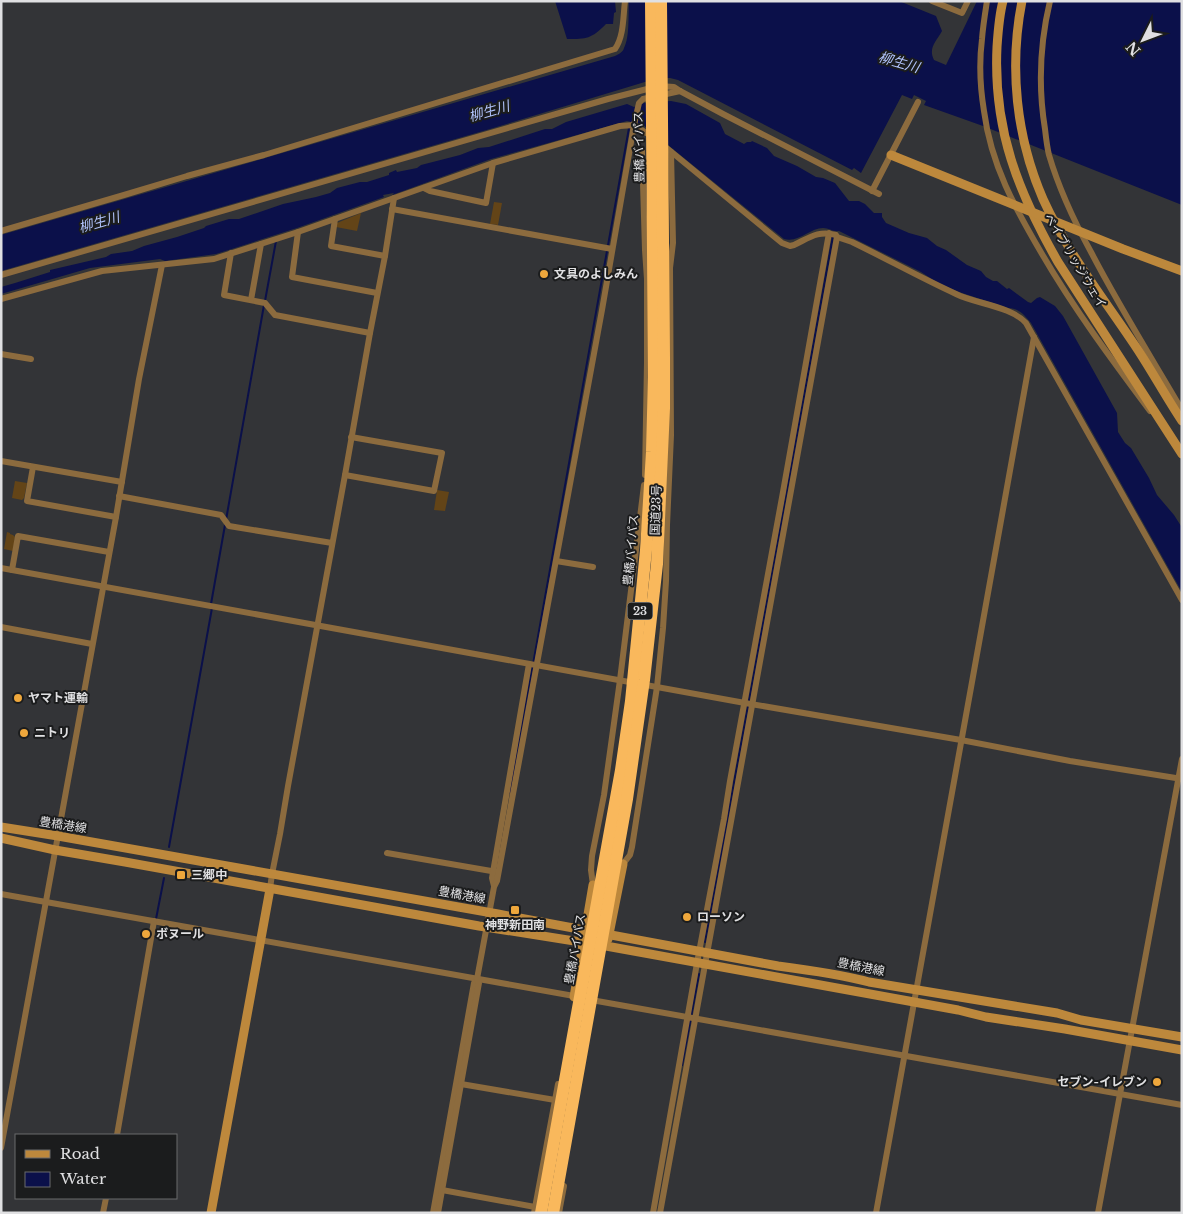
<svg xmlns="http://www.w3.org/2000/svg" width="1183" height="1214" viewBox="0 0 1183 1214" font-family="'Libre Baskerville','Noto Sans JP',serif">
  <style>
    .green { fill: #634417 }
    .water { fill: #0b104a }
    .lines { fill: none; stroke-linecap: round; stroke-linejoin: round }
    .stream { stroke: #0b104a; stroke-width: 2 }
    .street { stroke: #8c6b3e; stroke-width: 6 }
    .secondary { stroke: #bd883c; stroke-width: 9 }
    .highway { stroke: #f9b85c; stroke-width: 12 }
    .poi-dot { fill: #eea73c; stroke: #1b1c1d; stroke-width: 2 }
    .labels { text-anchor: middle; stroke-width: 4; stroke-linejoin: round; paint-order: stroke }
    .shield { fill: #1b1c1d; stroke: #a5a5a7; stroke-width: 1 }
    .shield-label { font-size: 11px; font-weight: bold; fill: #e0e0e2 }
    .street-label { font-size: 12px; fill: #e0e0e2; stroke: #1b1c1d }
    .poi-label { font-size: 12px; font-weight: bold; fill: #e0e0e2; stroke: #1b1c1d; text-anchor: start }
    .water-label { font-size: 14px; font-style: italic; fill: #b1c3fb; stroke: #1b1c1d }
  </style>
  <rect width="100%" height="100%" fill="#333437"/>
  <g class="green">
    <path d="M494,202L502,203L498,225L490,224Z"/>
    <path d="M361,213L357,231L336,227L337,223Z"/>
    <path d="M15,481L27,483L24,498L22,500L12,498Z"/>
    <path d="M437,490L449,492L445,511L434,510Z"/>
    <path d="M7,532L10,533V534L13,535L15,537L13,551L4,549Z"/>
  </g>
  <g class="water">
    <path d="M555,1H615L616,12L614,13L613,24H606C591,39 587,39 567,39Z"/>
    <path d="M629,1H899L936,16L942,31C936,42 928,48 934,60L946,65L977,1H1182V205L983,126L924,105L926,101L914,95L912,99L902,95L861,173L854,168L852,170L678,80L670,78H658L490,129L1,271V235L615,56C619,54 623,52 624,48C630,37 628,14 629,1Z"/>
    <path d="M671,101L686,104L720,123L725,134L744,144L747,142H751L752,141L767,148L774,156L797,166L816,177L823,178L835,183L849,201H859L865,204L874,213H882V217L886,223L909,233L927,238L937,246L946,250L967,265L981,271L986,277L993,281H997L1007,289L1009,288L1028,302L1031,303L1037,298L1040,297L1055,306L1063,316L1117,413L1118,432L1125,443L1131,448L1149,478L1157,495L1174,515L1181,526L1182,532V592L1031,323C1025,316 1019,308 1008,308L959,292L938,283L921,272L839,231C833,232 829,228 823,228C810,228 799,243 784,239L642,124L627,121L491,159L392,195L394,193L383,195L384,197L297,228L216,254L165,261L160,259L90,268L1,294V287L15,283L50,272V270L106,257L111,254L132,251L144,246L177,237L204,228L206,226L229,219H239L283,204L316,197L330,193L337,188L360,182H367L389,175V173L396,170L397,172L417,168L421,165L460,155L478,148L489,147L545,129H552L566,122L627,104L634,107L644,103Z"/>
  </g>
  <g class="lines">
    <g class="stream">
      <path d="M265,301L276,241"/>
      <path d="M226,520L264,305"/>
      <path d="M211,604L225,525"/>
      <path d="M749,701L833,236"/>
      <path d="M510,793L629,128L632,119"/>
      <path d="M169,847L212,608"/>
      <path d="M156,919L164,878"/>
      <path d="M705,942L748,706"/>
      <path d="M682,1065L699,974"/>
    </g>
    <g class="street">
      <path d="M932,1L962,13L968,1"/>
      <path d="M987,1C985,14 983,26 982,39C979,63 980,87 984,111C991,165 1015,208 1042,254C1074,309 1112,360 1150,411"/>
      <path d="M1050,1C1040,43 1038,86 1045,129C1046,138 1047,147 1049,155C1059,189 1074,221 1091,252C1119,306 1151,357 1182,410"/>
      <path d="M662,95L680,91"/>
      <path d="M642,150L645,250L647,279V362L645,475"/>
      <path d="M424,188L430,191L486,203L493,163"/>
      <path d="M872,191L918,102"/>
      <path d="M392,209L612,249"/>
      <path d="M335,219L331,246L385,256"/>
      <path d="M1,231L124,195L187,176L264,155L615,49C624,36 623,17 625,1"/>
      <path d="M298,232L292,277L377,293"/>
      <path d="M837,237L852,242C887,259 921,278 956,294C976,304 1011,306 1026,323L1182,600"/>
      <path d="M231,253L224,295L265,303L275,315L370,333"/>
      <path d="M1,275L608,99L659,86L674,87L680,91L723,114L879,194"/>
      <path d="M1,299L102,271L214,259L298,232L493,163L620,126L634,125L651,136"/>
      <path d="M251,300L261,244"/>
      <path d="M1,354L31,359"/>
      <path d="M1,461L122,482"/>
      <path d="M33,467L27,501L116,517"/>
      <path d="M345,475L434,491L442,453L351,437"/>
      <path d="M119,496L221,515L229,526L332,543"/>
      <path d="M556,561L593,567"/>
      <path d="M1,568L745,703L961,740L1070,761L1182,779"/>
      <path d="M12,570L18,536L109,552"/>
      <path d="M1,627L92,644"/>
      <path d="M387,853L497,872"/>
      <path d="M623,864L630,855L632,847L657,687L663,628L666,581L667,525L671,435L670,268L673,243L671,152"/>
      <path d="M593,885L591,870L592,856L604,795L620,680L644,485"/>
      <path d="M494,886L492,878L529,664"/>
      <path d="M270,889L272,874L280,834L288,786L345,475L370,333L385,256L394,198"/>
      <path d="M1,894L574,996"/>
      <path d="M597,1001L1182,1105"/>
      <path d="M461,1084L555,1100"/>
      <path d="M117,1135L154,921"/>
      <path d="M1,1148L116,517L139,379L162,265"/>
      <path d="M442,1190L535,1207"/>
      <path d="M103,1213L106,1198"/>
      <path d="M433,1213L474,983L477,979"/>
      <path d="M438,1213L479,983L477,979L494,887L497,881L602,310L634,125L639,103L643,99L652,97"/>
      <path d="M534,1213L558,1084"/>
      <path d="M559,1213L564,1186"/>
      <path d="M653,1213L697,963L724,819L730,781L783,492L829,233"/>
      <path d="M660,1213L837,237L836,235C818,230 809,238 794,245L790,246L782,243L663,145"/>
      <path d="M876,1213C930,921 981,629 1034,337"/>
      <path d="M1098,1213L1182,759"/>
    </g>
    <g class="secondary">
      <path d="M1003,1C999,16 998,32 997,47C993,129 1018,192 1058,262L1182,454"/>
      <path d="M1022,1C1009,67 1016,137 1043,199C1067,252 1104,299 1136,347C1152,371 1166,397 1182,421"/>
      <path d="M891,155L1123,249L1182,271"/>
      <path d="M1,827L58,836L498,914L778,966C809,970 839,974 869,982L1057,1013L1081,1020L1182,1037"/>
      <path d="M1,838L55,850L125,862L479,926L606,946L958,1010L986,1017L1065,1029L1182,1050"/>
      <path d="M608,939L623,864"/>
      <path d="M574,997L593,885"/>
      <path d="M211,1213L270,889"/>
    </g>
    <g class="highway">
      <path d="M541,1213L621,770L631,701L646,550L652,452L654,377L651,1"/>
      <path d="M553,1213L627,799L644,680L657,564L664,408V357L661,1"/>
    </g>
  </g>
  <g class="poi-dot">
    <circle cx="544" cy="274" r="5"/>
    <circle cx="18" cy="698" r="5"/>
    <circle cx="24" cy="733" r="5"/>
    <rect x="176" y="870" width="10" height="10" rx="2.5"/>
    <rect x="510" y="905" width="10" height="10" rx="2.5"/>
    <circle cx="687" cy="917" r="5"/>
    <circle cx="146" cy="934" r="5"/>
    <circle cx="1157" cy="1082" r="5"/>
  </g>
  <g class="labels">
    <rect class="shield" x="627.5" y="602.5" width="25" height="17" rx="4"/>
    <g class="shield-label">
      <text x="640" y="615">23</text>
    </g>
    <g class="street-label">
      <text transform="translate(639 147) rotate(-91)" y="4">豊橋バイパス</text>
      <text transform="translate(1075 261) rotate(59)" y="4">ベイブリッジウェイ</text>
      <text transform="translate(656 510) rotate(-88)" y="4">国道23号</text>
      <text transform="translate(631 550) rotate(-85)" y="4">豊橋バイパス</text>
      <text transform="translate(63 825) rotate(9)" y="4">豊橋港線</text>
      <text transform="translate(462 895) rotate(10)" y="4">豊橋港線</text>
      <text transform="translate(575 949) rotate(-80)" y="4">豊橋バイパス</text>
      <text transform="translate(861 967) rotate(11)" y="4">豊橋港線</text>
    </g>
    <g class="poi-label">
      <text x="554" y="278">文具のよしみん</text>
      <text x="28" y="702">ヤマト運輸</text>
      <text x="34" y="737">ニトリ</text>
      <text x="191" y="879">三郷中</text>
      <text x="697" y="921">ローソン</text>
      <text x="515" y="929" text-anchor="middle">神野新田南</text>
      <text x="156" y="938">ボヌール</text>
      <text x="1147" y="1086" text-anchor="end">セブン-イレブン</text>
    </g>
    <g class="water-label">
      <text transform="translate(899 62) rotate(16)" y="5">柳生川</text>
      <text transform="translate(489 111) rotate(-16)" y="5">柳生川</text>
      <text transform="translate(99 222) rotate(-16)" y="5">柳生川</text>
    </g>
  </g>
  <rect width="1183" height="1214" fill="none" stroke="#e0e0e2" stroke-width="5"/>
  <rect x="15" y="1134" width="162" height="65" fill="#1b1c1d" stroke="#6a6a6c"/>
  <rect x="25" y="1150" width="25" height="8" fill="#bd883c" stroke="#6a6a6c"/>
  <text x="60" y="1159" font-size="15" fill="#e0e0e2">Road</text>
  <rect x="25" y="1172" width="25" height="15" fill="#0b104a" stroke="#6a6a6c"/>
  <text x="60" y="1184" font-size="15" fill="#e0e0e2">Water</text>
  <g transform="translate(1143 40) rotate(228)" stroke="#1b1c1d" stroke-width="4" paint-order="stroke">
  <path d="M0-4L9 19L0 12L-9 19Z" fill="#e0e0e2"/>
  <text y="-8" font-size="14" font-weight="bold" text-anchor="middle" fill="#e0e0e2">N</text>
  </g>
</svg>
